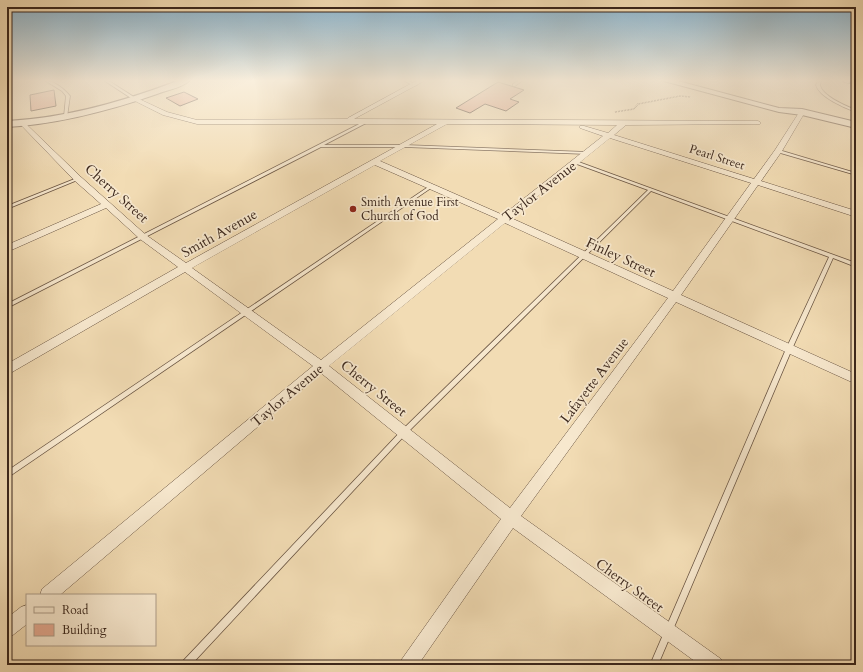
<svg xmlns="http://www.w3.org/2000/svg" width="863" height="672" viewBox="0 0 863 672" font-family="Cardo,serif">
  <style>
    .building { fill: #e4a990; stroke: #3b271c }
    .lines { fill: none; stroke-linecap: round; stroke-linejoin: round }
    .service-casing { stroke: #695442; stroke-width: 1.5 }
    .minor-casing { stroke: #695442; stroke-width: 1 }
    .tertiary-casing { stroke: #695442; stroke-width: 2 }
    .path { stroke: #3b271c; stroke-width: 1.5; stroke-dasharray: 0.5 1; stroke-linecap: butt }
    .service { fill: #f7e8ce; fill-rule: evenodd }
    .minor { fill: #f7e8ce; fill-rule: evenodd }
    .tertiary { fill: #f7e8ce; fill-rule: evenodd }
    .rail-casing { stroke: #3b271c; stroke-width: 3 }
    .rail { stroke: #f7e8ce; stroke-width: 2; stroke-dasharray: 5.5; stroke-linecap: butt }
    .poi-dot { fill: #8f2418; stroke: #f7e8ce; stroke-width: 1.5 }
    .labels { text-anchor: middle; stroke-width: 3.5; stroke-linejoin: round; paint-order: stroke }
    .far-street-label { font-size: 12px; fill: #3b271c; stroke: #f7e8ce }
    .far-poi-label { font-size: 12px; fill: #3b271c; stroke: #f7e8ce; text-anchor: start }
    .street-label { font-size: 14px; fill: #3b271c; stroke: #f7e8ce }
  </style>
  <rect width="100%" height="100%" fill="#f2dcb4"/>
  <filter id="stains"><feTurbulence type="fractalNoise" baseFrequency=".005" numOctaves="4"/><feColorMatrix values="0 0 0 0 .2 0 0 0 0 .09 0 0 0 0 .02 0 0 0 .5 -.17"/></filter>
  <radialGradient id="worn" r=".72"><stop offset=".6" stop-color="#630" stop-opacity="0"/><stop offset="1" stop-color="#630" stop-opacity=".3"/></radialGradient>
  <g class="building">
    <path d="M498,82L524,90L510,99L519,102L506,111L485,104L470,113L456,108Z"/>
    <path d="M54,90L56,106L31,111L30,95Z"/>
    <path d="M184,92L198,99L180,106L166,98Z"/>
  </g>
  <g class="lines">
    <defs>
      <g id="service">
        <path d="M46,81C55,81 64,89 70,96L67,117L64,116L66,96L62,91Z"/>
        <path d="M105,81H109L137,99L134,100Z"/>
        <path d="M405,81H409L417,85L414,86Z"/>
        <path d="M518,81H522L515,86H513V84Z"/>
        <path d="M818,81H821L820,85C822,96 846,106 856,110V112C845,108 819,97 816,85Z"/>
        <path d="M367,120L370,121L324,145H405L587,152L589,153L587,154L405,147H321L7,308V304Z"/>
        <path d="M777,150H779L856,173V175L777,152Z"/>
        <path d="M574,161H576L856,263V267L833,258L792,349L658,665H650L786,349L829,257L651,191L406,434L191,665H181L182,662L402,430L648,190L574,163Z"/>
        <path d="M77,178L80,179L7,209V206Z"/>
        <path d="M431,185L434,186L7,478V471Z"/>
      </g>
      <g id="minor">
        <path d="M416,81H424L354,119L758,121L760,122V124L626,125L614,135L754,179L775,150L800,111L805,112L782,151L761,181L856,211V217L758,185L681,295L856,374V384L676,302L521,516L721,659L724,665H700L513,528L418,665H399L402,659L501,519L321,373L60,595H40L42,589L313,366L185,272L7,375V364L178,267L140,239L106,208L7,252V245L101,204L75,181L21,125V123H25L81,177L146,235L186,263L437,124H197L163,115L133,100V98H137L167,112L197,120L347,119L348,118ZM447,124L617,125L608,133L584,126H580V128L603,136L503,215L380,161ZM610,138L751,183L673,291L511,218ZM375,165L498,219L321,360L192,268ZM505,223L668,298L510,508L329,366Z"/>
        <path d="M27,605V624L13,635L7,637V618L21,607Z"/>
      </g>
      <g id="tertiary">
        <path d="M177,81H189C181,88 167,90 157,94C108,111 59,124 7,127V121C66,118 122,102 177,81Z"/>
        <path d="M664,81H678L779,108L802,109L856,122V128L802,115L779,112Z"/>
      </g>
    </defs>
    <use href="#service" class="service-casing"/>
    <use href="#minor" class="minor-casing"/>
    <use href="#tertiary" class="tertiary-casing"/>
    <path class="path" d="M615,112L634,109L638,104L680,96L691,97"/>
    <use href="#service" class="service"/>
    <use href="#minor" class="minor"/>
    <use href="#tertiary" class="tertiary"/>
    <defs>
      <path id="rail" d="M844,81L856,84"/>
    </defs>
    <use href="#rail" class="rail-casing"/>
    <use href="#rail" class="rail"/>
  </g>
  <linearGradient id="sky" x2="0" y2="1"><stop stop-color="#89b6d2"/><stop offset="0.46" stop-color="#f9efdd"/><stop offset="1" stop-color="#f9efdd" stop-opacity="0"/></linearGradient>
  <rect width="863" height="175" fill="url(#sky)"/>
  <circle class="poi-dot" cx="353" cy="209" r="4"/>
  <g class="labels">
    <g class="far-street-label">
      <text transform="translate(717 157) rotate(18)" y="4">Pearl Street</text>
    </g>
    <g class="far-poi-label">
      <text x="361" y="206">Smith Avenue First<tspan x="361" dy="14">Church of God</tspan></text>
    </g>
    <g class="street-label">
      <text transform="translate(539 191) rotate(-38)" y="5">Taylor Avenue</text>
      <text transform="translate(117 193) rotate(42)" y="5">Cherry Street</text>
      <text transform="translate(219 233) rotate(-29)" y="5">Smith Avenue</text>
      <text transform="translate(621 257) rotate(25)" y="5">Finley Street</text>
      <text transform="translate(594 380) rotate(-53)" y="5">Lafayette Avenue</text>
      <text transform="translate(374 388) rotate(39)" y="5">Cherry Street</text>
      <text transform="translate(287 395) rotate(-40)" y="5">Taylor Avenue</text>
      <text transform="translate(630 585) rotate(36)" y="5">Cherry Street</text>
    </g>
  </g>
  <rect width="863" height="672" fill="none" stroke="#f2dcb4" stroke-width="24"/>
  <rect x="8" y="8" width="847" height="656" fill="none" stroke="#3b271c" stroke-width="2"/>
  <rect x="12" y="12" width="839" height="648" fill="none" stroke="#3b271c"/>
  <rect x="26" y="594" width="130" height="52" fill="#f7e8ce" stroke="#ac9b87"/>
  <rect x="34" y="607" width="20" height="6" fill="#f7e8ce" stroke="#ac9b87"/>
  <text x="62" y="614" font-size="12" fill="#3b271c">Road</text>
  <rect x="34" y="624" width="20" height="12" fill="#e4a990" stroke="#ac9b87"/>
  <text x="62" y="634" font-size="12" fill="#3b271c">Building</text>
  <rect width="100%" height="100%" filter="url(#stains)"/>
  <rect width="100%" height="100%" fill="url(#worn)"/>
</svg>
